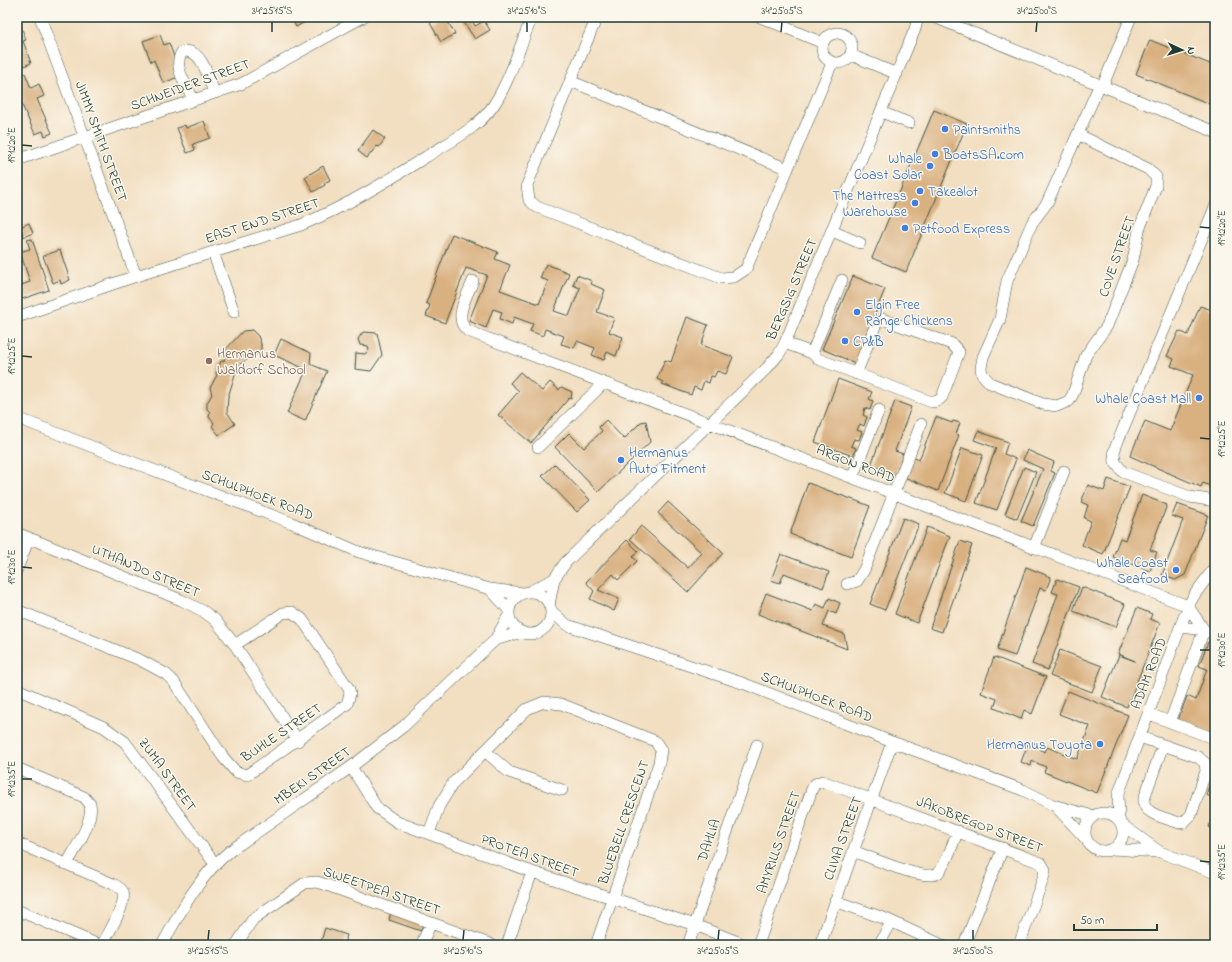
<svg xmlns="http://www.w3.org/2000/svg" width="1232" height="962" viewBox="0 0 1232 962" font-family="'Indie Flower',sans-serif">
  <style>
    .building { fill: #d9b080 }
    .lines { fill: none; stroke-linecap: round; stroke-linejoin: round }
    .minor-casing { stroke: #3f5549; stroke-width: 12 }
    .minor { stroke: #fff; stroke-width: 11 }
    .ticks { fill: none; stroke: #1f3d34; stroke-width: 1.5 }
    .shop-dot { fill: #3f7fe0; stroke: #fbf7ec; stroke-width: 1.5 }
    .education-dot { fill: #8d6e63; stroke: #fbf7ec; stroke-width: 1.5 }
    .labels { text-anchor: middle; stroke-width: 3; stroke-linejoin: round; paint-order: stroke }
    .street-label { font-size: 14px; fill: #1f3d34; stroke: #fbf7ec }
    .shop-label { font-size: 14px; fill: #366cbe; stroke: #fbf7ec; text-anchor: start }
    .education-label { font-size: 14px; fill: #785e54; stroke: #fbf7ec; text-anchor: start }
    .neatline { fill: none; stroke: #1f3d34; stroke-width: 1.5 }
    .ticks-label { font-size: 10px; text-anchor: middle; fill: #1f3d34 }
  </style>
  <rect width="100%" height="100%" fill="#fbf7ec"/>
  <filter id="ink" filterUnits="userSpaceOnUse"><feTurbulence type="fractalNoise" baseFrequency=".025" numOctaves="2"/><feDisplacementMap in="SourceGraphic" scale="8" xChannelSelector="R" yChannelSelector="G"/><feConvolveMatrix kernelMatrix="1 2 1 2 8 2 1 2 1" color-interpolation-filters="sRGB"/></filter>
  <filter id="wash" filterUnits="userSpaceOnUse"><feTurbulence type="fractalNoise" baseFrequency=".012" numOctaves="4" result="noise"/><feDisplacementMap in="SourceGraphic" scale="16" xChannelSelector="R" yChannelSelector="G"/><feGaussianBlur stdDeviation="0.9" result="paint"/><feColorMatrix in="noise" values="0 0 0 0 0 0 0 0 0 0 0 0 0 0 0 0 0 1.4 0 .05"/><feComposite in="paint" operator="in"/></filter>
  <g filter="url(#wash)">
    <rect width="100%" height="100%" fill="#f2dec0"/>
    <g id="blocks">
      <path class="building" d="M133,17H147L135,22Z
        M291,17H302L305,22L296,27Z
        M440,17H445L455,34L441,42L430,23Z
        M470,17L475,26L484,21L490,30L475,39L463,21Z
        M22,29L26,40L23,41L31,63L17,69V31Z
        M160,35L164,45L169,43L181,76L163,83L154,60L151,62L143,41Z
        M1150,40L1215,66V106L1136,74Z
        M25,73L31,88L39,84L44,96L37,99L52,133L45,136L43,131L35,134L17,94V76Z
        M934,110L967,124L906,272L872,258Z
        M204,121L210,138L193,144L195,150L187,153L177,128L185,125L186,128Z
        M373,130L385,139L379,147L377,146L367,158L358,151Z
        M323,166L330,180L324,183L325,185L313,192L305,177Z
        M17,187L22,201L17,203Z
        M17,220L20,227L29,223L33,233L23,237L22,231L17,233Z
        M452,234L498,252L495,259L510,265L500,290L539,304L548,281L540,278L546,264L569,273L554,311L569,316L580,288L573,285L577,275L592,281L591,284L605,290L597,312L614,318L609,332L623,337L616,356L607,352L604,360L592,355L595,348L577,341L574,348L561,344L564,336L545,329L543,336L530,331L533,324L514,317L512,324L500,319L502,312L493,309L486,328L469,321L487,275L466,268L445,323L426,316L430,305L426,303Z
        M32,239L49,290L22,299L18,286L30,282L20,252L30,249L27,240Z
        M60,250L70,280L61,284L60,280L53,283L43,256Z
        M853,276L885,289L855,363L822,349Z
        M1215,304V488L1203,483L1201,487L1130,456L1145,421L1170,431L1193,375L1171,366L1174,359L1167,356L1179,331L1188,335L1200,306L1212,310Z
        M687,317L708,325L701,345L733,357L726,374L717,371L714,377L711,376L709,383L704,381L701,390L694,387L691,395L662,384L663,382L657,379L665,360L671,362Z
        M252,330L258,336L261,344V351L238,365L228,397L227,412L235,424L219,435L212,426L214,423L209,417L210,412L207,409V403L212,394L210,388L217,375L216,373L221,361H224L226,349L243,331Z
        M363,332L377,333L382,355L371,371L355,369L356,353L365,354L369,350L368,346L360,345L358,339Z
        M281,339L311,353L310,364L327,371L305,421L287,413L304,375L303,368L274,355Z
        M520,372L542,391L550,382L559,390L561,387L572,392L571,399L569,398L531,443L498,415L519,391L510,383Z
        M838,379L872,392L869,399L873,401L870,410L865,408L863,415L867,417L864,426L860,424L857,430L862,432L859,440L854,439L851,446L856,448L853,456L815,442Z
        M895,401L911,407L895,451L903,454L896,475L871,465Z
        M936,417L952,423L953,421L960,423L956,434L959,435L938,491L904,477L912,457L919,460Z
        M606,420L624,439L641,422L646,421L650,442L598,492L555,447L569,433L584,448L602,431L599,427Z
        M978,431L1008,442L1004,454L1016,459L997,510L976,503L996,448L974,440Z
        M962,448L983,455L966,501L945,493Z
        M1027,450L1054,462L1051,471L1055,473L1033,526L1021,521L1043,469L1023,460Z
        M555,464L590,500L577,512L542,476Z
        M1024,467L1036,472L1017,519L1005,514Z
        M1108,479L1130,487L1103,554L1082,545L1091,521L1084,518L1088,505L1081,502L1088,485L1104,491Z
        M808,483L870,506L851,557L790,534Z
        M1142,495L1167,505L1150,550L1157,552L1150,571L1113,557L1120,538L1125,540Z
        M668,502L723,553L688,592L630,539L641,526L688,568L702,553L658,513Z
        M1177,504L1208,515L1185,575L1175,580L1162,575L1183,520L1172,516Z
        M903,518L919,524L885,610L870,604Z
        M927,527L950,536L917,623L895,614Z
        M627,540L638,551L633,557L637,561L618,580L613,574L598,590L619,599L614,611L590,599L594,591L586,582Z
        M960,541L972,545L942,632L930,628Z
        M781,554L829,572L823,588L784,573L780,583L771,580Z
        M1026,567L1051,577L1046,590L1040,588L1015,656L997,650Z
        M1057,579L1079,587L1048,670L1032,664L1058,594L1052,592Z
        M1082,587L1125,604L1116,627L1073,611Z
        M766,593L813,611L816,604L825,608L829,598L840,603L836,614L829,611L823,626L844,634L847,649L758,614Z
        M1137,608L1152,614L1150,619L1160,623L1127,707L1102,697L1119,655L1135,661L1118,654Z
        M1208,642L1215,644V735L1178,721L1187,696L1196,700L1207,669L1199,666Z
        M1060,650L1102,666L1092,692L1050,676Z
        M994,657L1046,677L1032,714L1024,710L1021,719L994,708L997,699L981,693Z
        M1068,691L1128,715L1097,793L1044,772L1046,767L1032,761L1031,766L1021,762L1029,741L1041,746L1040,750L1045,752L1047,747L1077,759L1090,726L1059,714Z
        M1215,771V798L1206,795Z
        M1215,810V829L1209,827Z
        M391,912L423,923L421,931L389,920Z
        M325,928L347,935L344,945H320Z"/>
    </g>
  </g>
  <g filter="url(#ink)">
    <use href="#blocks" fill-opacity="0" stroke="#3f5549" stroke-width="1"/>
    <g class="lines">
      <defs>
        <path id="minor" d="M40,17L136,276
          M597,17L527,185L529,200L537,207L721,278L734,277L746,269L832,63
          M760,17L823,43
          M934,17L1215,132
          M822 48a15 15 0 1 1 30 0a15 15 0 1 1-30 0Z
          M851,55L897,74
          M570,81L788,169
          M1103,85L1131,17
          M194,100C187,87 172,66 182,52C202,46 209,80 214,93
          M881,112L909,123
          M1079,135L1148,169L1156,177V186L1139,230L1133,260L1127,275L1107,326L1086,355L1073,394L1069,401L1057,406L1043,404L990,383L982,374L981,368L983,357L1000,319L1007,281L1032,223L1047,203L1052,192L1100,84
          M17,160L241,84L363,17
          M1215,207L1116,446L1114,452L1115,462L1123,472L1190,497L1215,501
          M832,231L860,243
          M213,252L234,312
          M473,281C467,296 452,319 468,331L1188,606L1204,630
          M17,317L136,276L301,225C347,206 387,181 429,155C451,141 478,128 493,106C509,83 521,43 532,17
          M785,343L812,353L818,359L929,401C934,403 939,401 942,397L959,352L952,344L882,319L876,324L856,374
          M812,353L842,280
          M17,418L292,523L359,552L490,589L523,593
          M538,447L604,383
          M852,478L879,410
          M17,533L181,600L203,611L215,620L235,645L298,741
          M1034,548L1064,471
          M17,569L29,538
          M847,584L857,581L864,570L921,424
          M490,589L509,610
          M529,592L554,579L566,562L767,368L779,354L785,343L915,29L918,17
          M509 613a21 21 0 1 1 42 0a21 21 0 1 1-42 0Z
          M549,605L554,579
          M17,610L140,660L166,674L174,682L223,757L236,772L247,775L347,704L350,694L349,689L302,619L292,612L283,613L235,645
          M551,611L567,625L745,684L892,742L1023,790L1053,805L1093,816
          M1182,627L1204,630L1215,634
          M495,640L522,632
          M17,689L104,727L125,742L215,864
          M1149,714L1215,739
          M1170,722L1204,630
          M1140,737L1198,757L1205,763L1206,771L1191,815L1184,822L1179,823C1167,818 1142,815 1144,799L1163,745
          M486,752L509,772L562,790
          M351,767L377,808L397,822L532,872L695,925L746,945
          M17,768L84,797L90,804C94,821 75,849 67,864
          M1057,808L1086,839
          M1085 832a19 19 0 1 1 38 0a19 19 0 1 1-38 0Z
          M1119,820L1118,795L1188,606L1195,594L1215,567
          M1121,824L1160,852L1215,873
          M429,833L439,806L453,783L527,709L544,702L561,704L655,741L661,750L659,763L596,945
          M17,843L113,884C117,886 121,888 123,892C127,903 108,934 102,945
          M1113,849L1156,852
          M853,851C867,856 927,883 938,873C948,862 952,844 958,831
          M835,901L886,919L942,945
          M17,910L99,945
          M162,945C181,910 199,876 230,851L351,767L404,726L495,640L509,615
          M236,945L253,919L305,883L317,882L324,884L492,945
          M421,945L431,923
          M507,945L532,872
          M688,945L757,745
          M758,945L812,789L815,784L822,781L1041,863L1045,870L1043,879L1019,945
          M820,945L892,742
          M879,945L891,922
          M964,945L1003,848"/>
      </defs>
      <use href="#minor" class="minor-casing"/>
      <use href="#minor" class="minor"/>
    </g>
  </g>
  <path class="ticks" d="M272,32V22M527,32V22M781,32L782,22M1036,32L1037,22M22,145L32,146M1200,227L1210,228M22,356L32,357M1200,438L1210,439M22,567L32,568M1200,650H1210M22,779H32M1200,861L1210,862M208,940L209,930M463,940L464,930M718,940L719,930M973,940V930"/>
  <g class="shop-dot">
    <circle cx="945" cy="129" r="4"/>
    <circle cx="935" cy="154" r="4"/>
    <circle cx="930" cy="166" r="4"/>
    <circle cx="920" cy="191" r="4"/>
    <circle cx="915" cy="203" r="4"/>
    <circle cx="905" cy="228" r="4"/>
    <circle cx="857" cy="312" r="4"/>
    <circle cx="845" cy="341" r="4"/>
    <circle cx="1199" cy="398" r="4"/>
    <circle cx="621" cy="460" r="4"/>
    <circle cx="1176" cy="570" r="4"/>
    <circle cx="1100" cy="744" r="4"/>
  </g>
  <circle class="education-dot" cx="209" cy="361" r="4"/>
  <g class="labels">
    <g class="street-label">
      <text transform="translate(190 84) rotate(-20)" y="5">SCHNEIDER STREET</text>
      <text transform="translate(102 141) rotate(70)" y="5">JIMMY SMITH STREET</text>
      <text transform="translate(262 220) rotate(-18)" y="5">EAST END STREET</text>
      <text transform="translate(1116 256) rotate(-71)" y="5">COVE STREET</text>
      <text transform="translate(791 289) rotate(-67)" y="5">BERGSIG STREET</text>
      <text transform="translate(856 463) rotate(21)" y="5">ARGON ROAD</text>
      <text transform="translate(258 494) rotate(21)" y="5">SCHULPHOEK ROAD</text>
      <text transform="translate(146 570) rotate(23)" y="5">UTHANDO STREET</text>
      <text transform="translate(1148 673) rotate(-69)" y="5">ADAM ROAD</text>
      <text transform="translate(817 696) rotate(21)" y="5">SCHULPHOEK ROAD</text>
      <text transform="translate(281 732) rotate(-34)" y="5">BUHLE STREET</text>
      <text transform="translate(168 774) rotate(54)" y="5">ZUMA STREET</text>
      <text transform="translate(312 775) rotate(-35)" y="5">MBEKI STREET</text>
      <text transform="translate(623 822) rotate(-71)" y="5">BLUEBELL CRESCENT</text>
      <text transform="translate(980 824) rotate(21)" y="5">JAKOBREGOP STREET</text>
      <text transform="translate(842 838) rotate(-70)" y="5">CLIVIA STREET</text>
      <text transform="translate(708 840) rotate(-71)" y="5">DAHLIA</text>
      <text transform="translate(778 842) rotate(-71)" y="5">AMYRILLS STREET</text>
      <text transform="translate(530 855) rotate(20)" y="5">PROTEA STREET</text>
      <text transform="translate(382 890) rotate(19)" y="5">SWEETPEA STREET</text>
    </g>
    <g class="shop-label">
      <text x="953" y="134">Paintsmiths</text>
      <text x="943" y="159">BoatsSA.com</text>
      <text x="922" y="163" text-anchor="end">Whale<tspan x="922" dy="16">Coast Solar</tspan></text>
      <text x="928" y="196">Takealot</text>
      <text x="907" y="200" text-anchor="end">The Mattress<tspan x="907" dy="16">Warehouse</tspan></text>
      <text x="913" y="233">Petfood Express</text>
      <text x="865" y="309">Elgin Free<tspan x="865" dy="16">Range Chickens</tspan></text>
      <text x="853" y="346">CP&amp;B</text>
      <text x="1191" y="403" text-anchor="end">Whale Coast Mall</text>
      <text x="629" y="457">Hermanus<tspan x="629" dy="16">Auto Fitment</tspan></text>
      <text x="1168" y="567" text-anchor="end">Whale Coast<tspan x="1168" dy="16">Seafood</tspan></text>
      <text x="1092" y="749" text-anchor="end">Hermanus Toyota</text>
    </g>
    <g class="education-label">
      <text x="217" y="358">Hermanus<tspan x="217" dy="16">Waldorf School</tspan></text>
    </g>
  </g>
  <rect width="1232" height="962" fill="none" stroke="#fbf7ec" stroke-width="44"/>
  <g transform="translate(1182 50) rotate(94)" stroke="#fbf7ec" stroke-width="3" paint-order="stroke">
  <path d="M0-3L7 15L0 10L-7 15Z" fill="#1f3d34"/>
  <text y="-6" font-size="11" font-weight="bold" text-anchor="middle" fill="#1f3d34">N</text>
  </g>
  <path d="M1074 924v6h83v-6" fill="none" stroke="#1f3d34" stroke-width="2"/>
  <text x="1080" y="924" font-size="12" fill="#1f3d34" stroke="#fbf7ec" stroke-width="3" paint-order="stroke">50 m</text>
  <rect x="22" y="22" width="1188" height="918" class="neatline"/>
  <g class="ticks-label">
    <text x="272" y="14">34°25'15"S</text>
    <text x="527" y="14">34°25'10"S</text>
    <text x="782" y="14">34°25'05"S</text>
    <text x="1037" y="14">34°25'00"S</text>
    <text transform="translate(11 145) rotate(-90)" y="4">19°12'20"E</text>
    <text transform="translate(1221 228) rotate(-90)" y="4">19°12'20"E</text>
    <text transform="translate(11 356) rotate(-90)" y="4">19°12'25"E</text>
    <text transform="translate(1221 439) rotate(-90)" y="4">19°12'25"E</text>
    <text transform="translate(11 567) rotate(-90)" y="4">19°12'30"E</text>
    <text transform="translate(1221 650) rotate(-90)" y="4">19°12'30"E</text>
    <text transform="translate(11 779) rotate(-90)" y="4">19°12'35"E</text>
    <text transform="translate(1221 862) rotate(-90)" y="4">19°12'35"E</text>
    <text x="208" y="954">34°25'15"S</text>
    <text x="463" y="954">34°25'10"S</text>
    <text x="718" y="954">34°25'05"S</text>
    <text x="973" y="954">34°25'00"S</text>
  </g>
</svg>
